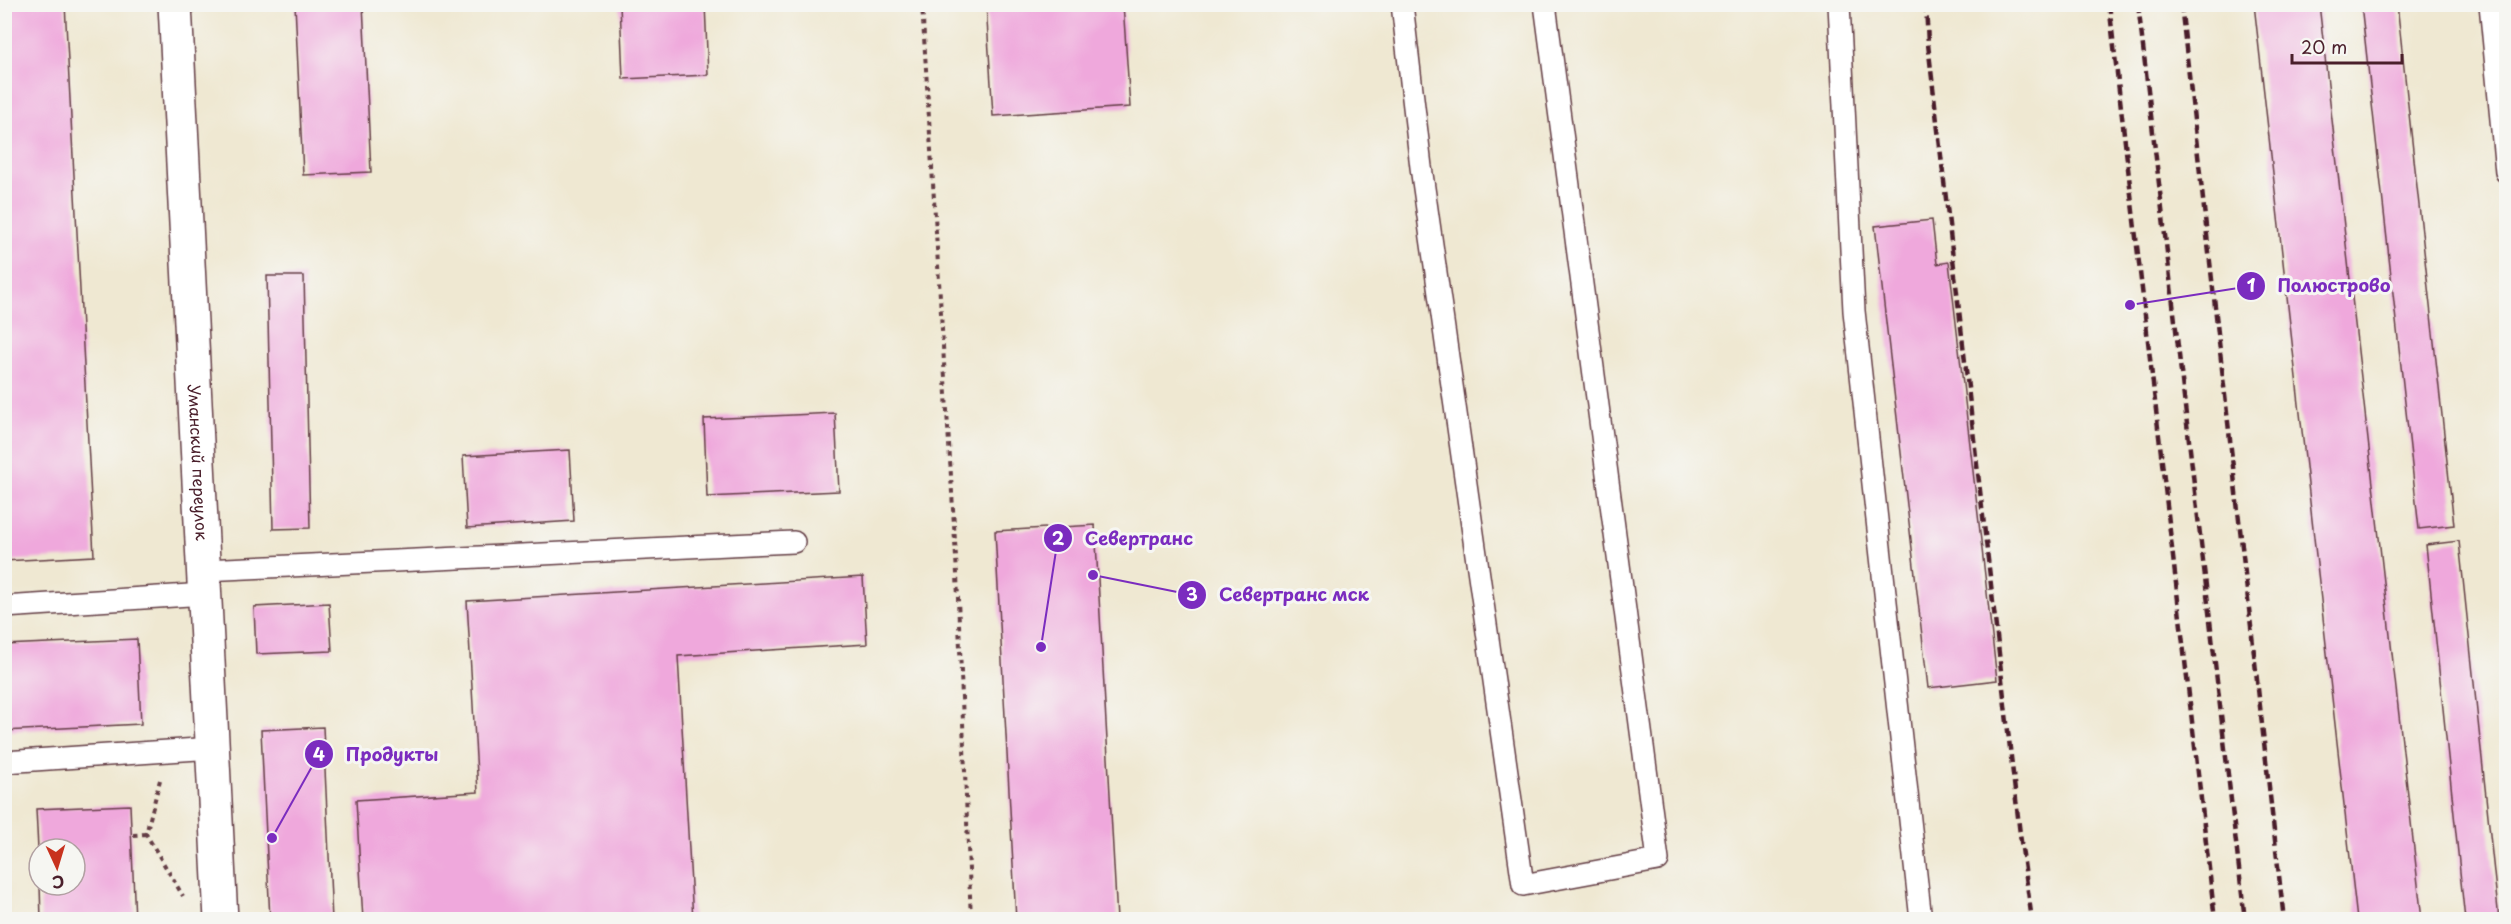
<svg xmlns="http://www.w3.org/2000/svg" width="2511" height="924" viewBox="0 0 2511 924" font-family="'Playpen Sans',sans-serif">
  <style>
    .building { fill: #efa8dc }
    .lines { fill: none; stroke-linecap: round; stroke-linejoin: round }
    .service-casing { stroke: #633d44; stroke-width: 24 }
    .tertiary-casing { stroke: #633d44; stroke-width: 36 }
    .path { stroke: #633d44; stroke-width: 4; stroke-dasharray: 4.5 4.5; stroke-linecap: butt }
    .service { stroke: #fff; stroke-width: 21 }
    .tertiary { stroke: #fff; stroke-width: 33 }
    .rail { stroke: #4a1f2b; stroke-width: 4.5; stroke-dasharray: 9 4.5; stroke-linecap: butt }
    .labels { text-anchor: middle; stroke-width: 6; stroke-linejoin: round; paint-order: stroke }
    .street-label { font-size: 16px; fill: #4a1f2b; stroke: #f6f6f2 }
    .leader { fill: none; stroke: #7b2cbf; stroke-width: 2 }
    .callout-dot { fill: #7b2cbf; stroke: #f6f6f2; stroke-width: 2 }
    .mark-label { font-size: 18px; text-anchor: middle; font-weight: bold; fill: #fff }
    .callout-label { font-size: 18px; text-anchor: middle; font-weight: bold; fill: #7b2cbf; stroke: #f6f6f2; stroke-width: 6; stroke-linejoin: round; paint-order: stroke }
  </style>
  <rect width="100%" height="100%" fill="#f6f6f2"/>
  <filter id="ink" filterUnits="userSpaceOnUse"><feTurbulence type="fractalNoise" baseFrequency=".0167" numOctaves="2"/><feDisplacementMap in="SourceGraphic" scale="12" xChannelSelector="R" yChannelSelector="G"/><feConvolveMatrix kernelMatrix="1 2 1 2 8 2 1 2 1" color-interpolation-filters="sRGB"/></filter>
  <filter id="wash" filterUnits="userSpaceOnUse"><feTurbulence type="fractalNoise" baseFrequency=".008" numOctaves="4" result="noise"/><feDisplacementMap in="SourceGraphic" scale="24" xChannelSelector="R" yChannelSelector="G"/><feGaussianBlur stdDeviation="1.35" result="paint"/><feColorMatrix in="noise" values="0 0 0 0 0 0 0 0 0 0 0 0 0 0 0 0 0 1.4 0 .05"/><feComposite in="paint" operator="in"/></filter>
  <g filter="url(#wash)">
    <rect width="100%" height="100%" fill="#efe8d2"/>
    <g id="blocks">
      <path class="building" d="M4,4H65L94,556L4,561Z
        M295,4H363L371,172L303,175Z
        M620,4H705L708,75L623,79Z
        M986,4H1123L1130,107L993,116Z
        M2254,4H2319L2422,920H2357Z
        M2361,4H2397L2454,525L2419,529Z
        M1932,220L1937,264L1949,262L1997,680L1928,688L1875,226Z
        M267,276H304L310,528L273,529Z
        M835,413L839,491L707,497L704,419Z
        M570,450L574,521L467,528L463,456Z
        M1095,525L1117,920H1016L995,531Z
        M2459,541L2499,920H2465L2426,545Z
        M863,577L867,644L678,656L693,920H363L356,800L478,792L467,601Z
        M329,603L332,651L256,654L254,607Z
        M137,639L141,724L4,731V645Z
        M323,727L332,920H270L261,730Z
        M130,805L135,920H41L40,885H75V849H38L36,809Z"/>
    </g>
  </g>
  <g filter="url(#ink)">
    <use href="#blocks" fill-opacity="0" stroke="#633d44" stroke-width="1.5"/>
    <g class="lines">
      <defs>
        <path id="service" d="M1402,4L1421,167L1523,885L1658,860L1545,4
          M1839,4L1854,311L1921,920
          M2490,4L2506,172
          M204,570L794,542
          M4,607L205,594
          M4,762L213,748"/>
        <g id="tertiary">
          <path id="s1" d="M175,4L221,920"/>
        </g>
      </defs>
      <use href="#service" class="service-casing"/>
      <use href="#tertiary" class="tertiary-casing"/>
      <path class="path" d="M922,4L957,574L971,920
        M160,780L146,834L183,896
        M133,835L146,834"/>
      <use href="#service" class="service"/>
      <use href="#tertiary" class="tertiary"/>
      <path class="rail" d="M1926,4L1928,44L2020,834L2032,920
        M2109,4L2215,920
        M2138,4L2245,920
        M2181,4L2284,920"/>
    </g>
  </g>
  <g class="labels">
    <g class="street-label">
      <text dy="6" stroke="none"><textPath href="#s1" startOffset="459">Уманский переулок</textPath></text>
    </g>
  </g>
  <path class="leader" d="M2130 305L2251 286M1041 647L1058 538M1093 575L1192 595M272 838L319 754"/>
  <g class="callout-dot">
    <circle cx="2130" cy="305" r="6"/>
    <circle cx="1041" cy="647" r="6"/>
    <circle cx="1093" cy="575" r="6"/>
    <circle cx="272" cy="838" r="6"/>
    <circle cx="2251" cy="286" r="15"/>
    <circle cx="1058" cy="538" r="15"/>
    <circle cx="1192" cy="595" r="15"/>
    <circle cx="319" cy="754" r="15"/>
  </g>
  <g class="mark-label">
    <text x="2251" y="292">1</text>
    <text x="1058" y="545">2</text>
    <text x="1192" y="601">3</text>
    <text x="319" y="761">4</text>
  </g>
  <g class="callout-label">
    <text x="2334" y="292">Полюстрово</text>
    <text x="1139" y="545">Севертранс</text>
    <text x="1294" y="601">Севертранс мск</text>
    <text x="392" y="761">Продукты</text>
  </g>
  <rect width="2511" height="924" fill="none" stroke="#f6f6f2" stroke-width="24"/>
  <g transform="translate(57 867) rotate(176)"><circle r="28" fill="#f6f6f2" stroke="#b1a0a2" stroke-width="1.5"/>
  <path d="M0-4.5L10 22L0 15L-10 22Z" fill="#c8321e"/>
  <text y="-9" font-size="16" font-weight="bold" text-anchor="middle" fill="#4a1f2b">С</text>
  </g>
  <path d="M2292 54v9h110v-9" fill="none" stroke="#4a1f2b" stroke-width="3"/>
  <text x="2301" y="54" font-size="18" fill="#4a1f2b" stroke="#f6f6f2" stroke-width="4.5" paint-order="stroke">20 m</text>
</svg>
